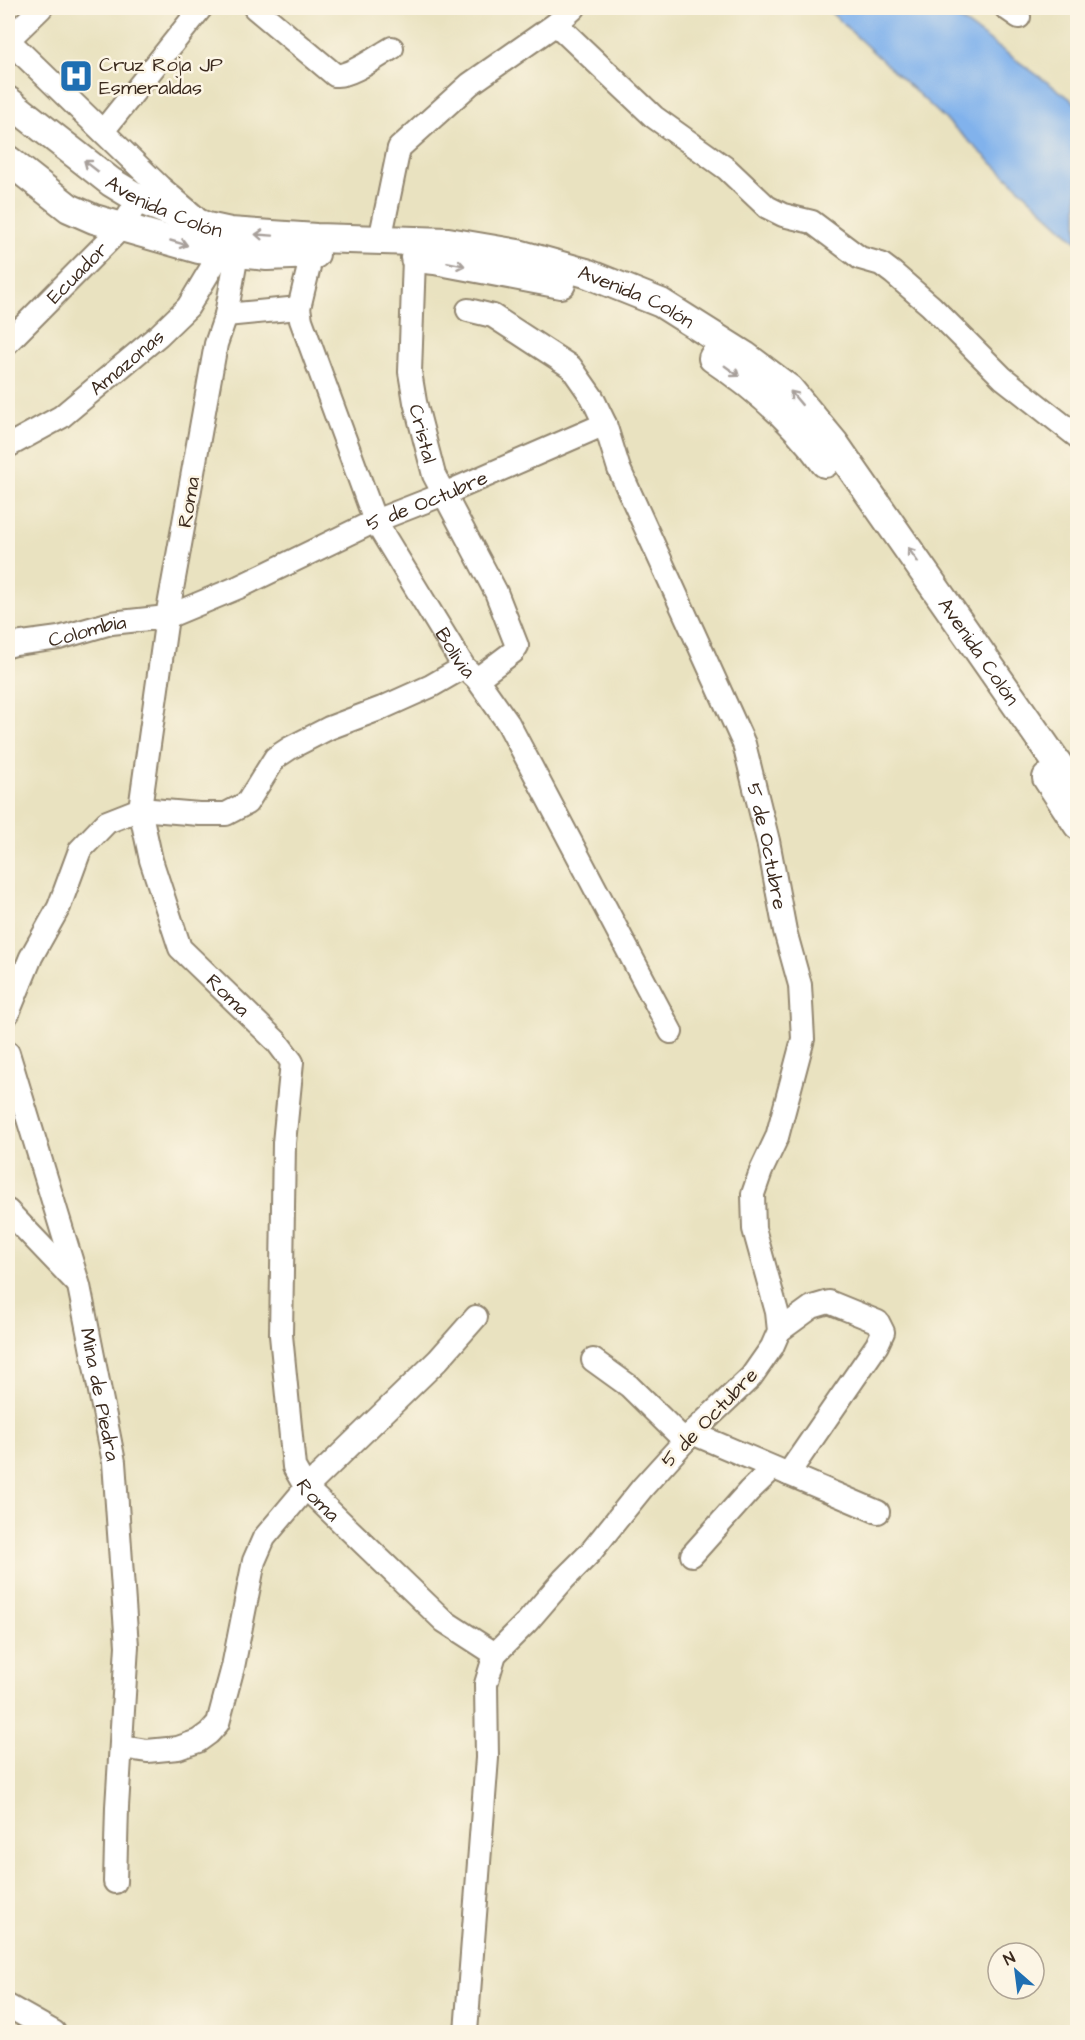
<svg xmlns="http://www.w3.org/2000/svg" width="1085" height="2040" viewBox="0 0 1085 2040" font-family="'Architects Daughter',sans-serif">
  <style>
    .water { fill: #81b2ec; stroke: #5e6e85; stroke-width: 1.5 }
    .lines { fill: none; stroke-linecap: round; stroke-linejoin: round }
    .minor-casing { stroke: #92866f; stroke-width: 26 }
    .major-casing { stroke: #92866f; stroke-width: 32 }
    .minor { stroke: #fff; stroke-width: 22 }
    .major { stroke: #fff; stroke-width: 28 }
    .oneway { stroke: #a79f9a }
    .labels { text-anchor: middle; stroke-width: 5; stroke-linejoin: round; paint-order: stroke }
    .poi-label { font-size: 20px; fill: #3b2a1e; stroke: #fcf5e5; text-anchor: start }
    .street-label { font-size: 20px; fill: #3b2a1e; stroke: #fcf5e5 }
  </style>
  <rect width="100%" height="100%" fill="#fcf5e5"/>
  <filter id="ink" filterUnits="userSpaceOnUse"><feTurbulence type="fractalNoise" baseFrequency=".0167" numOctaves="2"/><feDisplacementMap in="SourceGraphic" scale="12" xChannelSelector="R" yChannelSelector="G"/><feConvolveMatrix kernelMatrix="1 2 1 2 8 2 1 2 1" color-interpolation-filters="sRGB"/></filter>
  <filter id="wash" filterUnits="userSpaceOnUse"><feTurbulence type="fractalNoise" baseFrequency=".008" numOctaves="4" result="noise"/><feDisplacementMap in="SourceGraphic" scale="24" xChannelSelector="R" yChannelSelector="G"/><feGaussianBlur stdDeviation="1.35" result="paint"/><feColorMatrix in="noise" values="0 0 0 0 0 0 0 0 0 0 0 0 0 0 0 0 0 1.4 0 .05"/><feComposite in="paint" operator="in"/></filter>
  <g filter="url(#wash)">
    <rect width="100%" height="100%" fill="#e9e2c0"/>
    <path class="water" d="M826,8H944L1072,100L1078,106L1077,242Z"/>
  </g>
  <g filter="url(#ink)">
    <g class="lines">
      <defs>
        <g id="minor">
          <path d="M255,8L335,75C350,77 378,56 392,48"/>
          <path d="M1006,8L1019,17"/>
          <path d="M556,24L654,117L727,169L767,207L783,215L812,222L860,258L881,264L893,273L931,306L1003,378L1078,437"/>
          <path d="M8,40L160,187L194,216"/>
          <path d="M8,43V40L41,8"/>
          <path d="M103,131L201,8"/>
          <path d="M380,240L399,148L470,84L556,24L574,8"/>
          <path id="s1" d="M237,254L226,315L216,344L167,617L140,809L151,860L180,948L277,1042L292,1062L284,1143L281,1335L294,1467L306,1488L444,1621L495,1654"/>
          <path id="s2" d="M312,254L299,308L301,320L375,521L464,667L477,679L508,723L671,1032"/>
          <path id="s3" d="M414,258L410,372L415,402L434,475L496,592L517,646L513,652L477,679"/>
          <path d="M468,310L493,316L571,367L592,397L605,424"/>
          <path d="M226,315L299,308"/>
          <path id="s4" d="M8,342L122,227L139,199"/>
          <path id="s5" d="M8,446L61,417L159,335L188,307L221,252"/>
          <path id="s6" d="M8,646L15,644L59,638L111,623L167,617L239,587L375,521L444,494L605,424L619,469L744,744L768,841L785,931L800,985L803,1039L777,1137L761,1171L753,1194L754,1229L777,1312L779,1331L772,1347L751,1377L692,1433L643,1487L590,1553L564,1579L527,1622L495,1654L486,1684L487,1758L466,2032"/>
          <path d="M8,1013L31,957L59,907L80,850L107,822L140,809L199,814H226L247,803L275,758L290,748L329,728L382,708L431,686L464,667"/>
          <path id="s7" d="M8,1053L79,1286L114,1462L127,1646L117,1807L115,1882"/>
          <path d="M8,1211L76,1282"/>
          <path d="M779,1331L812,1307L829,1302L878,1322L883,1332L877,1345L788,1474"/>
          <path d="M593,1360L629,1386L685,1441"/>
          <path d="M692,1433L878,1512"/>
          <path d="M692,1555L749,1491L773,1468"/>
          <path d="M122,1747L147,1751L178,1748L198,1741L209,1733L218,1723L233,1667L254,1561L264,1538L306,1488L438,1360L476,1317"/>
          <path d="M8,2006L54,2032"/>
        </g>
        <g id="major">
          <path id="s8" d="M8,101L111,182L139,199L207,227L230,232L316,238L448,242L518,254L586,273L661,303L745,356L789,389L834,443L1078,793"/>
          <path d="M8,160L69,208L94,219L199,249L267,256L315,254"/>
          <path d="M415,258L435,260L561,284"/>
          <path d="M713,358C755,386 796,422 825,463"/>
          <path d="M1047,778L1078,825"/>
        </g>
      </defs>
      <use href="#minor" class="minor-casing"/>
      <use href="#major" class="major-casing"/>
      <use href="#minor" class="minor"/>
      <use href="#major" class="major"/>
    </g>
    <defs><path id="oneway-shaft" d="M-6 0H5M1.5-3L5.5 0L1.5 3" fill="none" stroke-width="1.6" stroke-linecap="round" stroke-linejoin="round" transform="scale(1.5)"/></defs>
    <g class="oneway">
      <use href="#oneway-shaft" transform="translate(91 166) rotate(-142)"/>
      <use href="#oneway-shaft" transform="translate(264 235) rotate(-176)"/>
      <use href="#oneway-shaft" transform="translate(179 243) rotate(16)"/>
      <use href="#oneway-shaft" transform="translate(456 264) rotate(11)"/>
      <use href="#oneway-shaft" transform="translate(732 371) rotate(36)"/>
      <use href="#oneway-shaft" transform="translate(796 398) rotate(-130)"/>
      <use href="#oneway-shaft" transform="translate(913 555) rotate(-125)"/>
    </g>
  </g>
  <defs>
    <symbol id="hospital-square" viewBox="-11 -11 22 22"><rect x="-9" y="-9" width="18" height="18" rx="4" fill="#1f6fb2" stroke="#fcf5e5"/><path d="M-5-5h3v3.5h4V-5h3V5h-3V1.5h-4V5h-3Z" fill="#fff"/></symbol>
  </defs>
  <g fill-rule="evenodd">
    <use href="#hospital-square" x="57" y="57" width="38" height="38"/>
  </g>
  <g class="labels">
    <g class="poi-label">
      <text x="99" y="71">Cruz Roja JP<tspan x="99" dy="23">Esmeraldas</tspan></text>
    </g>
    <g class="street-label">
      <text dy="7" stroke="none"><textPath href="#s8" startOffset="190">Avenida Colón</textPath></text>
      <text dy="7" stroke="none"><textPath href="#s4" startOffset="98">Ecuador</textPath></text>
      <text dy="7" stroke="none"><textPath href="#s8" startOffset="676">Avenida Colón</textPath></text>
      <text dy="7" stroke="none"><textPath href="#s5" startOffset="146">Amazonas</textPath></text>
      <text dy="7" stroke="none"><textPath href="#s3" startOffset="177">Cristal</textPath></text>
      <text dy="7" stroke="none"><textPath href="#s6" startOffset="447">5 de Octubre</textPath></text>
      <text transform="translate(188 502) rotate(-80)" y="7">Roma</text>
      <text dy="7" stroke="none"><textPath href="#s6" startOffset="81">Colombia</textPath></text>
      <text dy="7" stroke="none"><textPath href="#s8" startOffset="1180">Avenida Colón</textPath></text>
      <text dy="7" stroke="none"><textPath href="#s2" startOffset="436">Bolivia</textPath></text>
      <text dy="7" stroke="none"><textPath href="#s6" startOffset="1095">5 de Octubre</textPath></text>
      <text dy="7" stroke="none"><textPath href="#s1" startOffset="776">Roma</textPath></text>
      <text dy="7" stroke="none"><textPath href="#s7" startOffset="354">Mina de Piedra</textPath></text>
      <text transform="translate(709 1417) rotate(-46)" y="7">5 de Octubre</text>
      <text dy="7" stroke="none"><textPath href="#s1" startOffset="1316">Roma</textPath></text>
    </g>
  </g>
  <rect width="1085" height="2040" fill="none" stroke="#fcf5e5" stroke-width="30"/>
  <g transform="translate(1016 1971) rotate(332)"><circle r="28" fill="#fcf5e5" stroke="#afa495" stroke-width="1.5"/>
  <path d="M0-4.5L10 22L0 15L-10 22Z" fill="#1f6fb2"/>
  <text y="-9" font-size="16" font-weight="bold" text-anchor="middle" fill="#3b2a1e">N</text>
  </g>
</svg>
